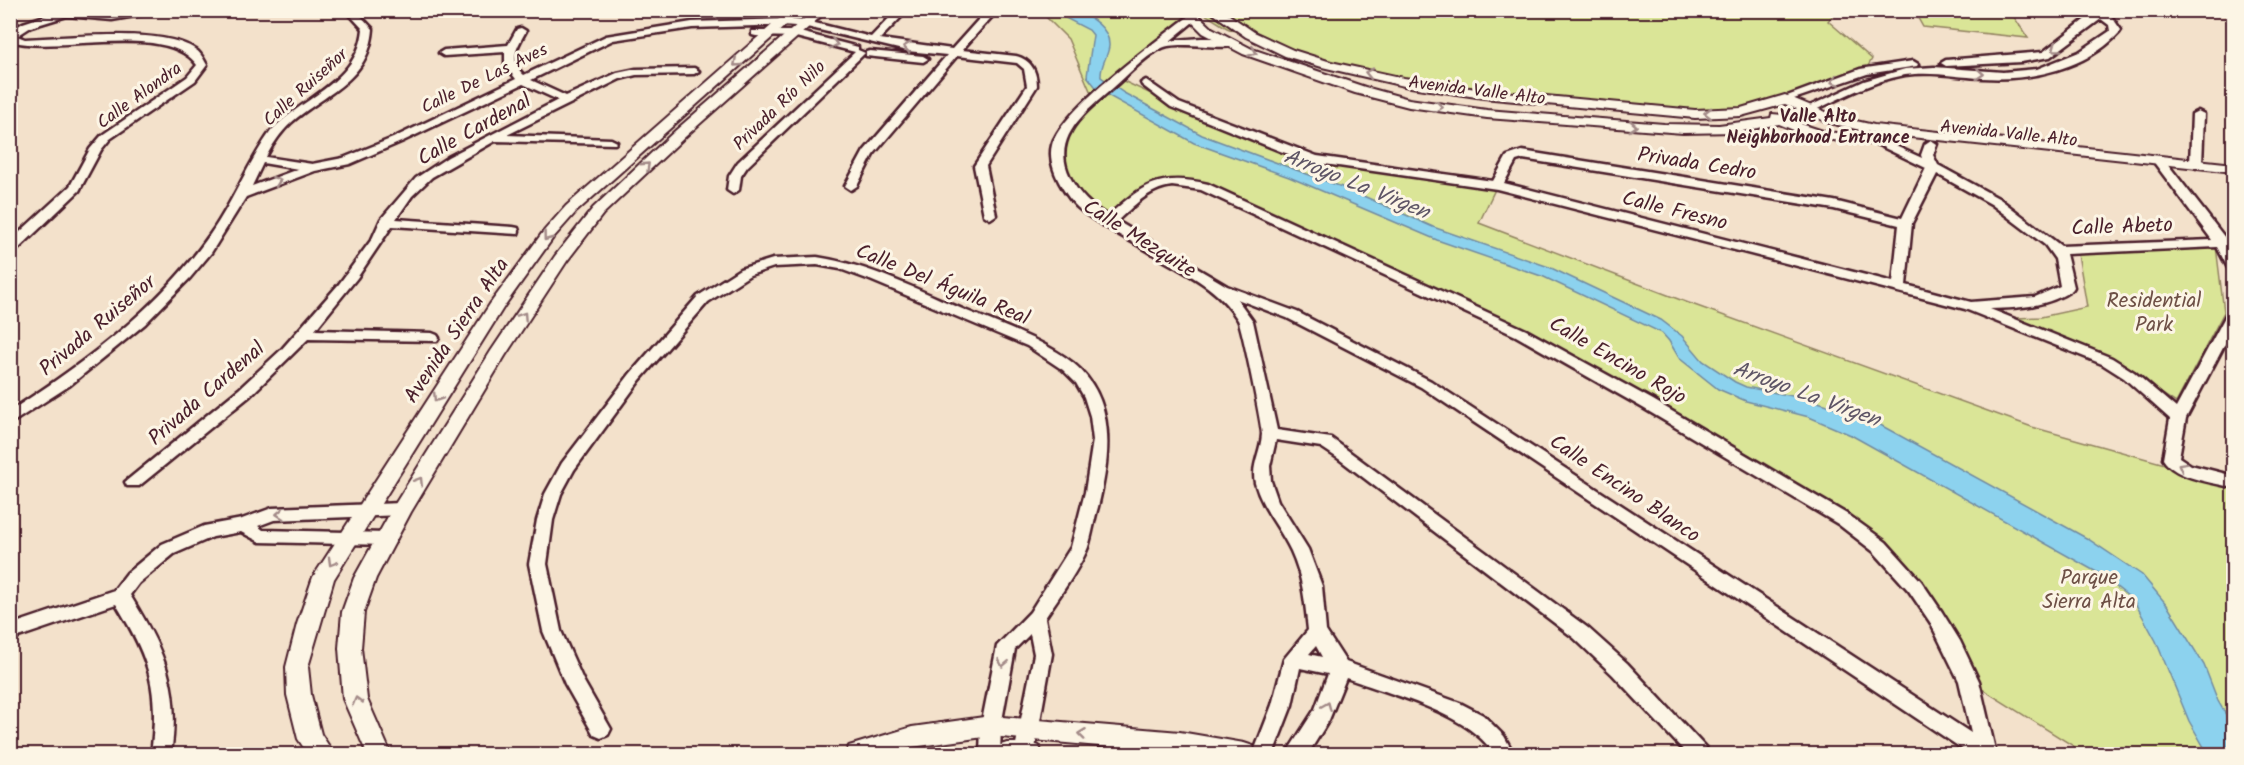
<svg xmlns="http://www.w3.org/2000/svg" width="2244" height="765" viewBox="0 0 2244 765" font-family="Kalam,sans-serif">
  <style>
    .green { fill: #dae597; stroke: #928261; stroke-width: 1.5 }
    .water { fill: #8cd2ee; stroke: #728aa0; stroke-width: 1.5 }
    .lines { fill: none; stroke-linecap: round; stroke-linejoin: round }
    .minor-casing { stroke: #4a1f2b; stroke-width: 5 }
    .tertiary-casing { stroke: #4a1f2b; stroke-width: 4 }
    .minor { fill: #fcf5e5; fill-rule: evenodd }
    .tertiary { fill: #fcf5e5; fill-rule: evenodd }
    .oneway { stroke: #a38a88 }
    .labels { text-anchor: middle; stroke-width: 6; stroke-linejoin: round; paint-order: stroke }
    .far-street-label { font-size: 18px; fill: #4a1f2b; stroke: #fcf5e5 }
    .far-neighbourhood-label { font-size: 18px; font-weight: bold; fill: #4a1f2b; stroke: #fcf5e5 }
    .street-label { font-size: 21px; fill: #4a1f2b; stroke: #fcf5e5 }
    .park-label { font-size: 21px; fill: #6e5046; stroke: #fcf5e5 }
    .water-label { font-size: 22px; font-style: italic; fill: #5e5566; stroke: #fcf5e5 }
  </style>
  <rect width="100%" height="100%" fill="#f3e1cb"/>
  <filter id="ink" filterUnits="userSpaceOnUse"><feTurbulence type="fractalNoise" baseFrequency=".0167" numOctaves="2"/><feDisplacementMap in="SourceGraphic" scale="12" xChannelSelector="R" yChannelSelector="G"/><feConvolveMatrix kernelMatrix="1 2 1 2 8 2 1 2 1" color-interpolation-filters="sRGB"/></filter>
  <g filter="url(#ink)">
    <path class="green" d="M1040,11H1198L1091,93L1068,39Z
      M1200,11H1837L1828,21L1872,59L1868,66L1857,72L1766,108L1724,114L1501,96L1395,79L1295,55L1227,28Z
      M1914,11H2010L2028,38L1923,27Z
      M1119,79L1175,105L1315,159L1497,185L1479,223L1686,302L2032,427L2233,483V754H2086L1969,681L1936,617L1880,547L1521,333L1204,187L1166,182L1147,187L1109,222L1087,209L1059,163L1062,134Z
      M2216,246L2224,312L2176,403L2104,356L2016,318L2041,317L2087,307L2078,254Z"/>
    <path class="water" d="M1052,11C1059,11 1069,9 1075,11C1090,16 1110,28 1109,46C1108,57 1100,65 1101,77L1124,93L1202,135L1350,190L1433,227L1549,267L1661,320L1682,336L1703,361L1735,382L1746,387L1808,399L1864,416L2088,539L2142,575L2167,605L2204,665L2218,701L2233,727V754H2208L2189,721L2156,641L2134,601L2100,574L1851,435L1809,417L1746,401L1718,389L1679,358L1669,341L1662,333L1544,277L1437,240L1289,177L1194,143L1098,90L1087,76L1093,35L1089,30Z"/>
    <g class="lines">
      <defs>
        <path id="minor" d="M63,10L112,14L139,10H170L112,20L67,16L31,27L17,36L25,39C66,38 163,26 196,50C201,53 204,60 207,65L195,81L110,139L101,150L79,191L15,252L10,253V241L70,186L90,149L102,135L187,77L197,65C166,21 57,55 10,41V31L23,23Z
          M340,10L356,11L373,29C369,81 325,93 291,123C280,133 273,144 266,157L312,164L343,158L393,138L516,79L505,65V52L444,56L439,53L444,50L508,45L517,29L521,28L526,31C517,47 508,60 524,75L606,36L692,22L783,19L807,21L871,37L897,10H908L880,39L952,49L987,10H998L962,50L1016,56C1031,60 1037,71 1037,86L986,166L996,215L990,219L984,215L974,166L1027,86L1024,69L1017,63L957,56L873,155L857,186L851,190L845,186L864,151L947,55L907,51L807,27L783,25L692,28L613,40L531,80L566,96L617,73L636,69L694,68L699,71L694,74L636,75L620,79L507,135L611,139L617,142L615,144L495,141L432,177L412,196L396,219L513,227L518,228L519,231L518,234L392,226L357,278L315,330L432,333L437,335L439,338L437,341L308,339L250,396L139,486H127L125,482L239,389L281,350L339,284L372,239L381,219L416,178L448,157L558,100L523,84L401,142L350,164L315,171L246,197L211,253L190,278L145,324L69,386L10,424V411C85,363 160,307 211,233C234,200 248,163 271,131C304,96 358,82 363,29L350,15ZM263,163L298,169L252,186Z
          M2097,10H2107L2121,30L2119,33C2086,69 2030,81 1983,78C1957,77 1931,71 1905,75C1872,81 1841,98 1811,112L1807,113L1801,110L1864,81L1905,69L1934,67L2003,72L2037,69L2079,52L2110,31L2109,25L2101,19L2050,57L2021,62L1946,66L1941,63L1946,60L2043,52Z
          M1189,16L1198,18L1170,41C1187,39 1222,34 1236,44C1226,52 1177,39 1160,49C1143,58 1128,75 1114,87C1086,112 1050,137 1070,177C1079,195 1091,206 1108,216C1143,184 1160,173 1208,184L1526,330L1653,400L1850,516L1886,542L1921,581L1942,612L1960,641L1979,681L1996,754H1970L1421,387L1287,318L1237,299L1253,321L1277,430L1331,438L1588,628L1627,663L1706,748L1709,754H1687L1613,675L1574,638L1339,459L1321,447L1276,440L1270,466L1271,481L1278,501L1308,549L1322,586L1326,631L1346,662L1460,703L1483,715L1504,736L1514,754H1494C1469,713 1390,694 1346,678L1329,720L1308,754H1286L1315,709L1328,674L1300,668L1292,705L1273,754H1253L1272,705L1284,659L1308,630C1305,602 1303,577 1291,551C1280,527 1262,509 1255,483C1251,465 1261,452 1262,434C1262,426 1242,326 1238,320C1219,289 1191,276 1161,259C1136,243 1107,230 1083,212C1067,200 1046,167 1052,145C1062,109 1158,40 1189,16ZM1172,186L1201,190L1516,336L1643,408L1838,524L1874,552L1909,591L1930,622L1959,681L1971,733L1431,381L1297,312L1227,286L1117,221C1134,206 1148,189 1172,186ZM1316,646L1322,657L1309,654Z
          M752,31H796L858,47V50L865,53L747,167L741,176L739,190L733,194L727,190L729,176L738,162L855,52L796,37L756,36L752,35Z
          M870,51L923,56L928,59L923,62L866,56V52Z
          M1913,61L1918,64L1917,66L1867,74L1785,102L1779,99L1860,69Z
          M1146,80L1179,103L1317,156L1493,181L1507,156L1522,151L1834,201L1902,218L1926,168L1868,140L1870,138H1878L1922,158L1921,155L1925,144L1931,140L1937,144L1933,155L1938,165L2000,199L2061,246L2212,240L2153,161L2159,157L2163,158L2229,243L2234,254V271L2229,270L2217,247L2066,254L2074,287L2072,290C2048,307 2018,308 1990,309L2112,358L2134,372L2176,408L2227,313L2234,309V327L2186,418L2179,457L2191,465L2234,476V488C2213,482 2175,479 2163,459L2170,419L2124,378L2102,364L1965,309L1497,189L1311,162L1280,151L1171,107L1142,85L1141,83ZM1523,159L1834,209L1899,225L1893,282L1504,183L1516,161ZM1937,174L1991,204L2045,245L2055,259L2060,286L2035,297L1971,302L1906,285L1912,223Z
          M2198,111L2204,114L2202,164L2196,168L2190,164L2192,114Z
          M817,257C870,265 918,290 967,311C1003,326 1042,339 1073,363C1118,400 1110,458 1098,507C1094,520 1092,535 1088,547C1080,568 1058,598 1045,618L1052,654L1034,754H1014L1034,654L1030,634L1015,649L1001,726L1000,754H980L981,726L997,646L1030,612L1071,547L1085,492L1093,440L1090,416L1084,397L1076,383L1063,370L1027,346L870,280L840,269L817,265L774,267L750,275L708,302L640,380L574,470L561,494L553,520L547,564L561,631L583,680L611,729L608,735L601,738L594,735L565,684L543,631L529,564L537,520L545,494L562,463L630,374L698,296L740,269L773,259Z
          M402,503L408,505L410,509L408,513L402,515L274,520L258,526L263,530L387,533L393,534L396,539L393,544L387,545L260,542L241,532L213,537L174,554L139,583L130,595C164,650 181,688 171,754H151C160,689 149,658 116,604L10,640V625L114,590L127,573L162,544L204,526L242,519L272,508Z"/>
        <path id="tertiary" d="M789,10H803L576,212L553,238L505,305L334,579L308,667L311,695L321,734L334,754H308L298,739L287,695L286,667L297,624L313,577L490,304L543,232L566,206Z
          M814,10H828L686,136L603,214L567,261L505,356L411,512L376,578L364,612L361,648L367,699L391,754H367L343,699L339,648L342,612L354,578L395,504L491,351L555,256L593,208L676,130Z
          M1180,10H1193L1212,28L1252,49L1365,87L1409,99L1487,110L1664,124L1719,125L1771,118L1772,114L1783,115L1797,109L1785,104L1741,116L1695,118L1483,98L1404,86L1322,67L1285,56L1246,37L1208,10H1222L1254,32L1293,50L1331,62L1404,78L1483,90L1695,110L1741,108L1785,95L1838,117L1874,125L2234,164V172L1874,133L1829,123L1809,114L1792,121L1826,132L1880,137L1887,141L1880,145L1813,138L1779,124L1737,132L1683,133L1487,118L1409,107L1355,93L1243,54L1203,33Z
          M991,716L1180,732L1244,743L1253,746L1256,754H1186L991,736L912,747L890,754H846L849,746L912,727Z
          M1007,743H1030L1039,746L1042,754H995L998,746Z"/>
      </defs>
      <use href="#minor" class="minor-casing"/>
      <use href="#tertiary" class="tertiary-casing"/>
      <use href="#minor" class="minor"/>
      <use href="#tertiary" class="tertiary"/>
    </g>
    <defs><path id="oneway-chevron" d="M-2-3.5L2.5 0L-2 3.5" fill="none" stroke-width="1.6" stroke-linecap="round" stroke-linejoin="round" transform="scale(1.5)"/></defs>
    <g class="oneway">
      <use href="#oneway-chevron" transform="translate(834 44) rotate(15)"/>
      <use href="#oneway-chevron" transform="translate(907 47) rotate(-171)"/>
      <use href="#oneway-chevron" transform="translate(2056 48) rotate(144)"/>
      <use href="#oneway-chevron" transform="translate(1253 52) rotate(22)"/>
      <use href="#oneway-chevron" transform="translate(737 63) rotate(139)"/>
      <use href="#oneway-chevron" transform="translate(1369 73) rotate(-168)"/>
      <use href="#oneway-chevron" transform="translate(1980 74) rotate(4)"/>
      <use href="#oneway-chevron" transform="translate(1835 81) rotate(160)"/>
      <use href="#oneway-chevron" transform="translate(1439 107) rotate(7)"/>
      <use href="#oneway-chevron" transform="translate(1708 113) rotate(-179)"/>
      <use href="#oneway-chevron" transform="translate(1633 126) rotate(4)"/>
      <use href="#oneway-chevron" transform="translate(646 166) rotate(-43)"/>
      <use href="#oneway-chevron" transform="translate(277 181) rotate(-20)"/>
      <use href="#oneway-chevron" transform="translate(547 237) rotate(127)"/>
      <use href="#oneway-chevron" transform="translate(523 316) rotate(-57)"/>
      <use href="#oneway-chevron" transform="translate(437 398) rotate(123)"/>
      <use href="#oneway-chevron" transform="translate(2182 466) rotate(-151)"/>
      <use href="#oneway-chevron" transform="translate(419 481) rotate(-58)"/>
      <use href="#oneway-chevron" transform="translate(280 514) rotate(176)"/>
      <use href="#oneway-chevron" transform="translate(332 562) rotate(120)"/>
      <use href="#oneway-chevron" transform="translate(1003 663) rotate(101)"/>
      <use href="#oneway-chevron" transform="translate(357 701) rotate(-105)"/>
      <use href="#oneway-chevron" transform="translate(1327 706) rotate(-67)"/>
      <use href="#oneway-chevron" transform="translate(1082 734) rotate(-173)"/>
    </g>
  </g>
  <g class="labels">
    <g class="far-street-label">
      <text transform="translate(484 78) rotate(-26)" y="6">Calle De Las Aves</text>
      <text transform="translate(305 87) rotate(-42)" y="6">Calle Ruiseñor</text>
      <text transform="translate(1477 90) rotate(7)" y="6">Avenida Valle Alto</text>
      <text transform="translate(139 95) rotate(-36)" y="6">Calle Alondra</text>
      <text transform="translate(779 105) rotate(-44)" y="6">Privada Río Nilo</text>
      <text transform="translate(2009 133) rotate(6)" y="6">Avenida Valle Alto</text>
    </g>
    <g class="far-neighbourhood-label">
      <text x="1818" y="122">Valle Alto<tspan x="1818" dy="21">Neighborhood Entrance</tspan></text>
    </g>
    <g class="street-label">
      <text transform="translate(474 129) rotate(-29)" y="7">Calle Cardenal</text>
      <text transform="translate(1697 163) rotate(9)" y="7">Privada Cedro</text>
      <text transform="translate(1675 210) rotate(14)" y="7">Calle Fresno</text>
      <text transform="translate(2122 226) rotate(-2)" y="7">Calle Abeto</text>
      <text transform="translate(1140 238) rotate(32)" y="7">Calle Mezquite</text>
      <text transform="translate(943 284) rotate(22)" y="7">Calle Del Águila Real</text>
      <text transform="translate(97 325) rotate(-40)" y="7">Privada Ruiseñor</text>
      <text transform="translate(456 330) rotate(-56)" y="7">Avenida Sierra Alta</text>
      <text transform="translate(1618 360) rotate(30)" y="7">Calle Encino Rojo</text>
      <text transform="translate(206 393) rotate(-41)" y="7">Privada Cardenal</text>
      <text transform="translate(1625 488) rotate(34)" y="7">Calle Encino Blanco</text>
    </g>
    <g class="park-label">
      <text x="2154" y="307">Residential<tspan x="2154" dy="24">Park</tspan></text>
      <text x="2089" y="584">Parque<tspan x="2089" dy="24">Sierra Alta</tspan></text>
    </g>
    <g class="water-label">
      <text transform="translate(1357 183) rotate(22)" y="8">Arroyo La Virgen</text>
      <text transform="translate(1807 393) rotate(20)" y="8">Arroyo La Virgen</text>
    </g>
  </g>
  <rect width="2244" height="765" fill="none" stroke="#fcf5e5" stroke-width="36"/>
  <rect x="18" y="18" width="2208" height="729" fill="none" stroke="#4a1f2b" stroke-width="2" filter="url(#ink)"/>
</svg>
